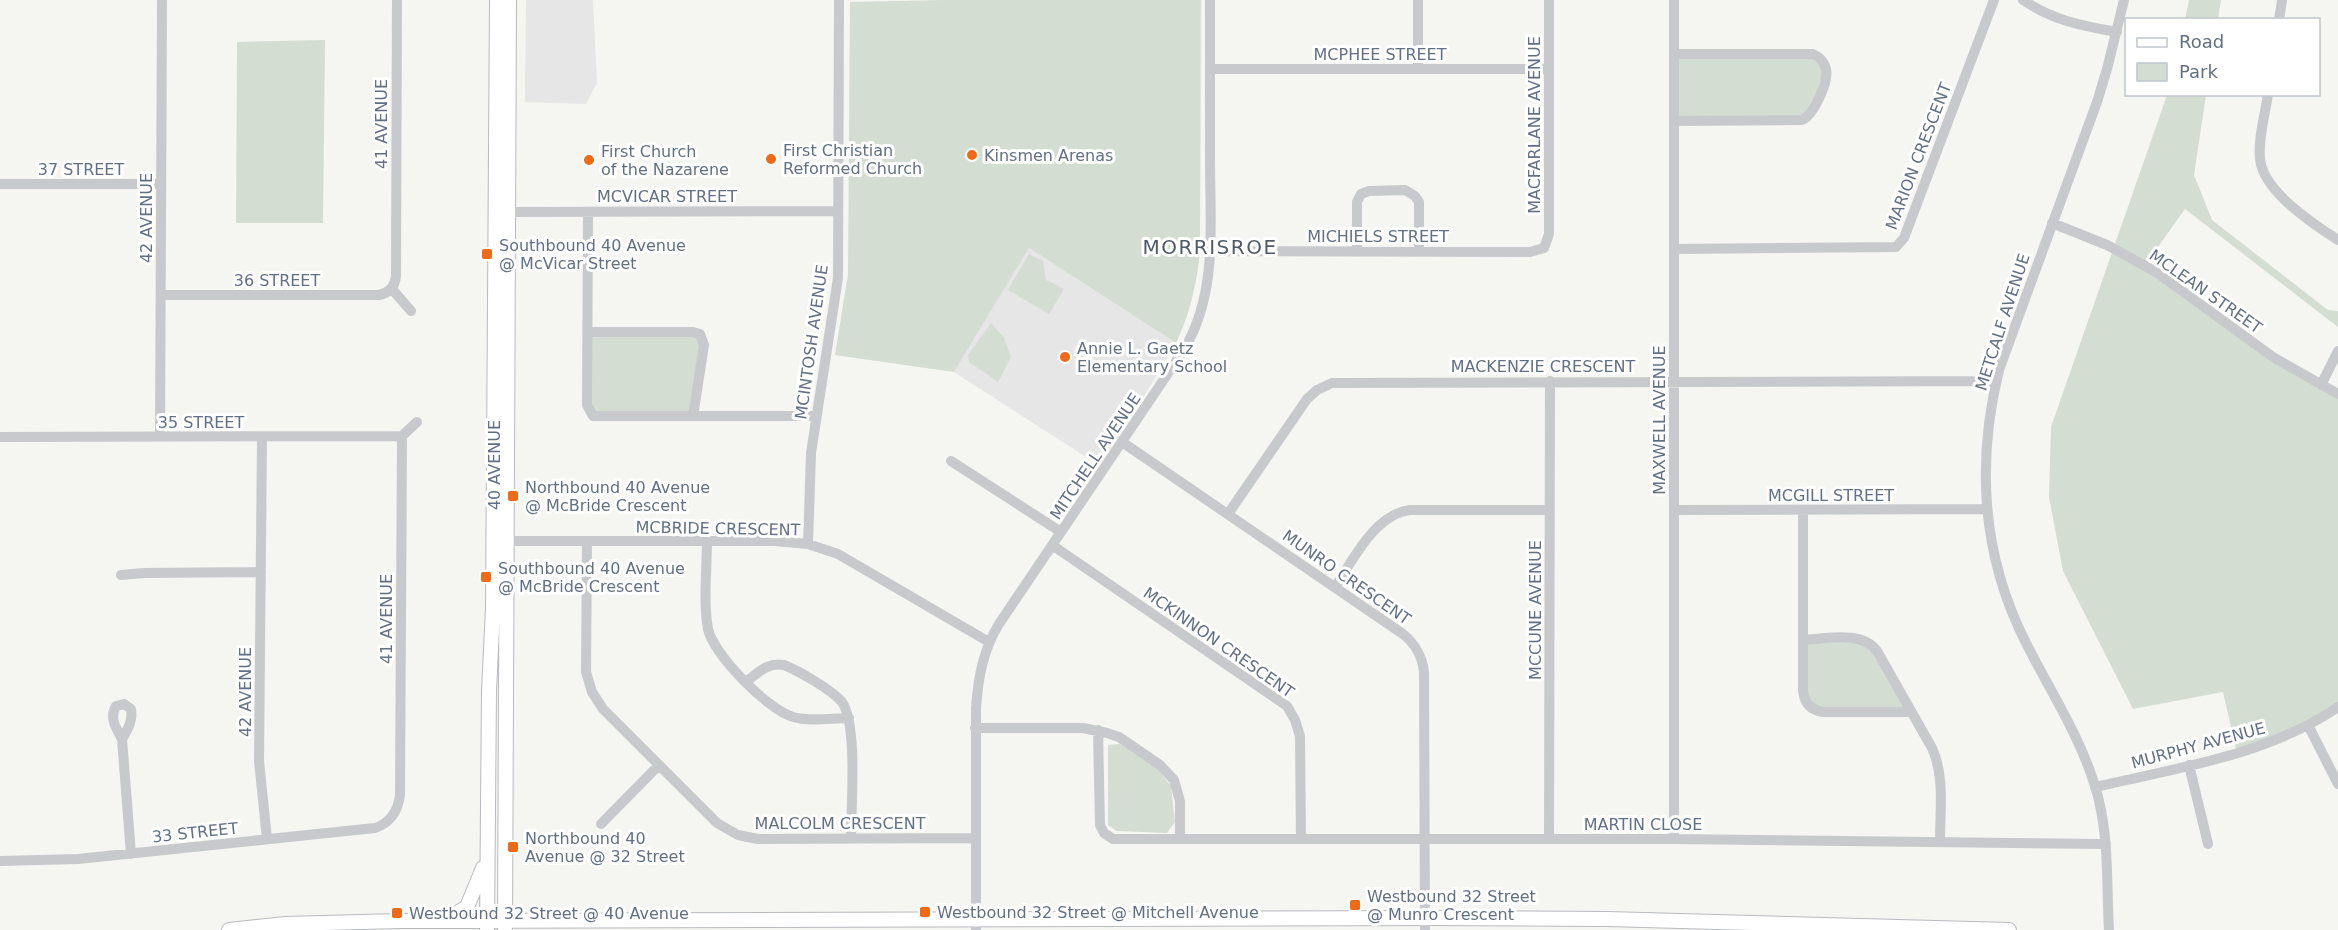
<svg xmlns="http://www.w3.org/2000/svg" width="2338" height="930" viewBox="0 0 2338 930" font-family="'DejaVu Sans',sans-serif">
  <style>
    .built { fill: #e5e6e5 }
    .green { fill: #d4ddd2 }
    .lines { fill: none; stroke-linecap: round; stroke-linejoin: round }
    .major-casing { stroke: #b7babf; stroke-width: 16 }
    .minor { stroke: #c7c9cd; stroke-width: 10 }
    .major { stroke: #fff; stroke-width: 14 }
    .poi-dot { fill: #f06916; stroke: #fff; stroke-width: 2 }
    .labels { text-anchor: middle; stroke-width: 6; stroke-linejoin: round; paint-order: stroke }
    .street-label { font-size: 16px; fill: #627085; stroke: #fff }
    .poi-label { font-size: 16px; fill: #627085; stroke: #fff; text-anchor: start }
    .quarter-label { font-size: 20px; letter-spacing: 1.5px; fill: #505b69; stroke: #fff }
  </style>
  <rect width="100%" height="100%" fill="#f5f5f1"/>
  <path class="built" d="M526,0H593L597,83L586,104L525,102Z
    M1029,248L1176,343L1118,439L1097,464L954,372Z"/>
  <path class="green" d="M943,0H1201L1200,252C1196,286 1191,311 1176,343L1029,248L954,372L835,355L848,274L850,2Z
    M2189,0H2221L2218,19H2185Z
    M325,40L323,223H236L237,42Z
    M1808,53L1825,66L1810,116L1674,121V54Z
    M2167,95H2206L2194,175L2212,220L2328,310L2338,311V327L2185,209L2145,265L2258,346L2338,394V707L2237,753L2223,692L2133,709L2063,571L2049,497L2051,427Z
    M1029,254L1043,261L1046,280L1064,289L1049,314L1008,290Z
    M991,323L1004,338L1011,357L998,382L969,362L968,355Z
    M588,332L700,334L693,416L596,417L587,405Z
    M1803,640H1866L1910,712H1823L1807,704Z
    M1120,744L1154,765L1171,786L1175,822L1167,833L1117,831L1108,825V745Z"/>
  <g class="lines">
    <defs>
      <path id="major" d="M446,920L467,907L483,868
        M487,928L489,691L493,608L497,0
        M505,928L509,0
        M229,930L285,924L400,921L1435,918L1607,919L2009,930"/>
    </defs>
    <use href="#major" class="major-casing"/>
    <path class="minor" d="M1418,0V69
      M2023,0C2052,20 2082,26 2117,32
      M2279,20L2282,0
      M1210,69H1549
      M2268,94C2265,115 2258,138 2260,159C2263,191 2313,224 2338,240
      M1674,121L1802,120C1814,115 1829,81 1826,69C1824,61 1820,57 1813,54H1674
      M0,184H161
      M503,212L838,211
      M588,212L587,405L593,416H815
      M2052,223L2107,245L2156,272L2273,357L2338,394
      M1674,249L1896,247L1904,238L1994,0
      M1211,251L1530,252L1544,248L1549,234V0
      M1357,251V202L1361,194L1369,191L1405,190L1415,196L1419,202V251
      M392,289L411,311
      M161,295H379C389,293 395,287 396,276L397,0
      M588,332H693L700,334L704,345L693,416
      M2321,385L2338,351
      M0,437L402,436
      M160,437L162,0
      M262,437L259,761L267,839
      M1122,442L1403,634C1415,644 1422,655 1424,672L1425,930
      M951,461L1061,532
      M1674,510L1987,509
      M1803,510V690C1804,702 1810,710 1823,712H1910
      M1228,514L1307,399L1317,390L1332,383L1996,381
      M707,540C707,569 703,601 708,629C713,654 768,710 793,717C810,722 831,718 849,718
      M499,541H775L808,544L838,554L989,642
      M587,541L586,672L592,692L603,709L717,823L738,835L758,839L975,838
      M808,544L811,453L838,278L839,0
      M1052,545L1287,706L1295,720L1300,736L1301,839
      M121,575L144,573L261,572
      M1335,587C1353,560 1375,514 1410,510H1549
      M1803,640C1826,639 1862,630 1877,651L1932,748C1945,777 1940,810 1940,841
      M747,681C759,672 768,662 784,665C799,671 832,690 842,702C858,725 851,808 851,838
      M2308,725L2338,784
      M975,728H1083L1107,733L1119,737L1160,765L1174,780L1180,801V839
      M1098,730L1100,825L1104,833L1113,839H1674L2106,844
      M122,739C128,729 133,721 131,709L124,704L116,706C109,718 116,728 122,739L131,854
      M2189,765L2208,844
      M2095,787C2177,768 2268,755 2338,707
      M601,824L659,765
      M1549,839L1550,381
      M1674,839V0
      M0,861L78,859L375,828C390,823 398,811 400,795L402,436L417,422
      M976,930V709C978,678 983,650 999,624L1185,348C1218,291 1210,224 1210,160C1210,107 1210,53 1210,0
      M2109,930C2106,880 2110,835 2095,786C2079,734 2050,691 2026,643C1982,556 1976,464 1999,370L2097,102L2107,69L2124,0"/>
    <use href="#major" class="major"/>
  </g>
  <g class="poi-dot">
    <circle cx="972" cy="155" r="6"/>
    <circle cx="771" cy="159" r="6"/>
    <circle cx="589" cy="160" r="6"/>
    <rect x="481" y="248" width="12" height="12" rx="3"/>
    <circle cx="1065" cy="357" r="6"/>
    <rect x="507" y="490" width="12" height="12" rx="3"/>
    <rect x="480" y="571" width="12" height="12" rx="3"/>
    <rect x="507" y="841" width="12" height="12" rx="3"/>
    <rect x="1349" y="899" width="12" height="12" rx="3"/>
    <rect x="919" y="906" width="12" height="12" rx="3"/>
    <rect x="391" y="907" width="12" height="12" rx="3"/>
  </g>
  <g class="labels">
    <g class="street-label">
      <text x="1380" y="60">MCPHEE STREET</text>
      <text transform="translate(381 124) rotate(-90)" y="6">41 AVENUE</text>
      <text transform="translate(1534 125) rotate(-90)" y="6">MACFARLANE AVENUE</text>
      <text transform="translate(1918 156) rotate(-69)" y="6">MARION CRESCENT</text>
      <text x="81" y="175">37 STREET</text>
      <text x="667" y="202">MCVICAR STREET</text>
      <text transform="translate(146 218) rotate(-90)" y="6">42 AVENUE</text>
      <text x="1378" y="242">MICHIELS STREET</text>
      <text x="277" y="286">36 STREET</text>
      <text transform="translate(2206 291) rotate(35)" y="6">MCLEAN STREET</text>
      <text transform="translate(2002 322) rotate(-72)" y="6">METCALF AVENUE</text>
      <text transform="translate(811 342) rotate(-82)" y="6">MCINTOSH AVENUE</text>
      <text x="1543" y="372">MACKENZIE CRESCENT</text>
      <text transform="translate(1659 420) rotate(-90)" y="6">MAXWELL AVENUE</text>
      <text x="201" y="428">35 STREET</text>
      <text transform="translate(1095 456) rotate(-56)" y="6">MITCHELL AVENUE</text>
      <text transform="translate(494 465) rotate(-90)" y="6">40 AVENUE</text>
      <text x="1831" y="501">MCGILL STREET</text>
      <text transform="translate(718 528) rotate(1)" y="6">MCBRIDE CRESCENT</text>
      <text transform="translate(1347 577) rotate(35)" y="6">MUNRO CRESCENT</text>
      <text transform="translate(1535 610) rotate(-90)" y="6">MCCUNE AVENUE</text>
      <text transform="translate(386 619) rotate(-90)" y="6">41 AVENUE</text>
      <text transform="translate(1219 642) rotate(35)" y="6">MCKINNON CRESCENT</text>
      <text transform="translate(245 692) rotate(-90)" y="6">42 AVENUE</text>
      <text transform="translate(2198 745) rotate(-15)" y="6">MURPHY AVENUE</text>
      <text x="840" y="829">MALCOLM CRESCENT</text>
      <text x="1643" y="830">MARTIN CLOSE</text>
      <text transform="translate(195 832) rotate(-6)" y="6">33 STREET</text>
    </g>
    <g class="poi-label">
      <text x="783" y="156">First Christian<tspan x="783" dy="18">Reformed Church</tspan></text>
      <text x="601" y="157">First Church<tspan x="601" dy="18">of the Nazarene</tspan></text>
      <text x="984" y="161">Kinsmen Arenas</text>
      <text x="499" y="251">Southbound 40 Avenue<tspan x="499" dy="18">@ McVicar Street</tspan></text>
      <text x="1077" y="354">Annie L. Gaetz<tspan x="1077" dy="18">Elementary School</tspan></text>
      <text x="525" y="493">Northbound 40 Avenue<tspan x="525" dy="18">@ McBride Crescent</tspan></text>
      <text x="498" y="574">Southbound 40 Avenue<tspan x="498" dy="18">@ McBride Crescent</tspan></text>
      <text x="525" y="844">Northbound 40<tspan x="525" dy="18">Avenue @ 32 Street</tspan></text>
      <text x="1367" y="902">Westbound 32 Street<tspan x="1367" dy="18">@ Munro Crescent</tspan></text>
      <text x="937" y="918">Westbound 32 Street @ Mitchell Avenue</text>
      <text x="409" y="919">Westbound 32 Street @ 40 Avenue</text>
    </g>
    <g class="quarter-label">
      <text x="1210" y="254">MORRISROE</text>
    </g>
  </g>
  <rect x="2125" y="18" width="195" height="78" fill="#ffffff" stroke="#c0c6ce" stroke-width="1.5"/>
  <rect x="2137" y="38" width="30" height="9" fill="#ffffff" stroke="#c0c6ce" stroke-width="1.5"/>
  <text x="2179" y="48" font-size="18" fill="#627085">Road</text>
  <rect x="2137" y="63" width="30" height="18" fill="#d4ddd2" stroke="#c0c6ce" stroke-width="1.5"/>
  <text x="2179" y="78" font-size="18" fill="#627085">Park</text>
</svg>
